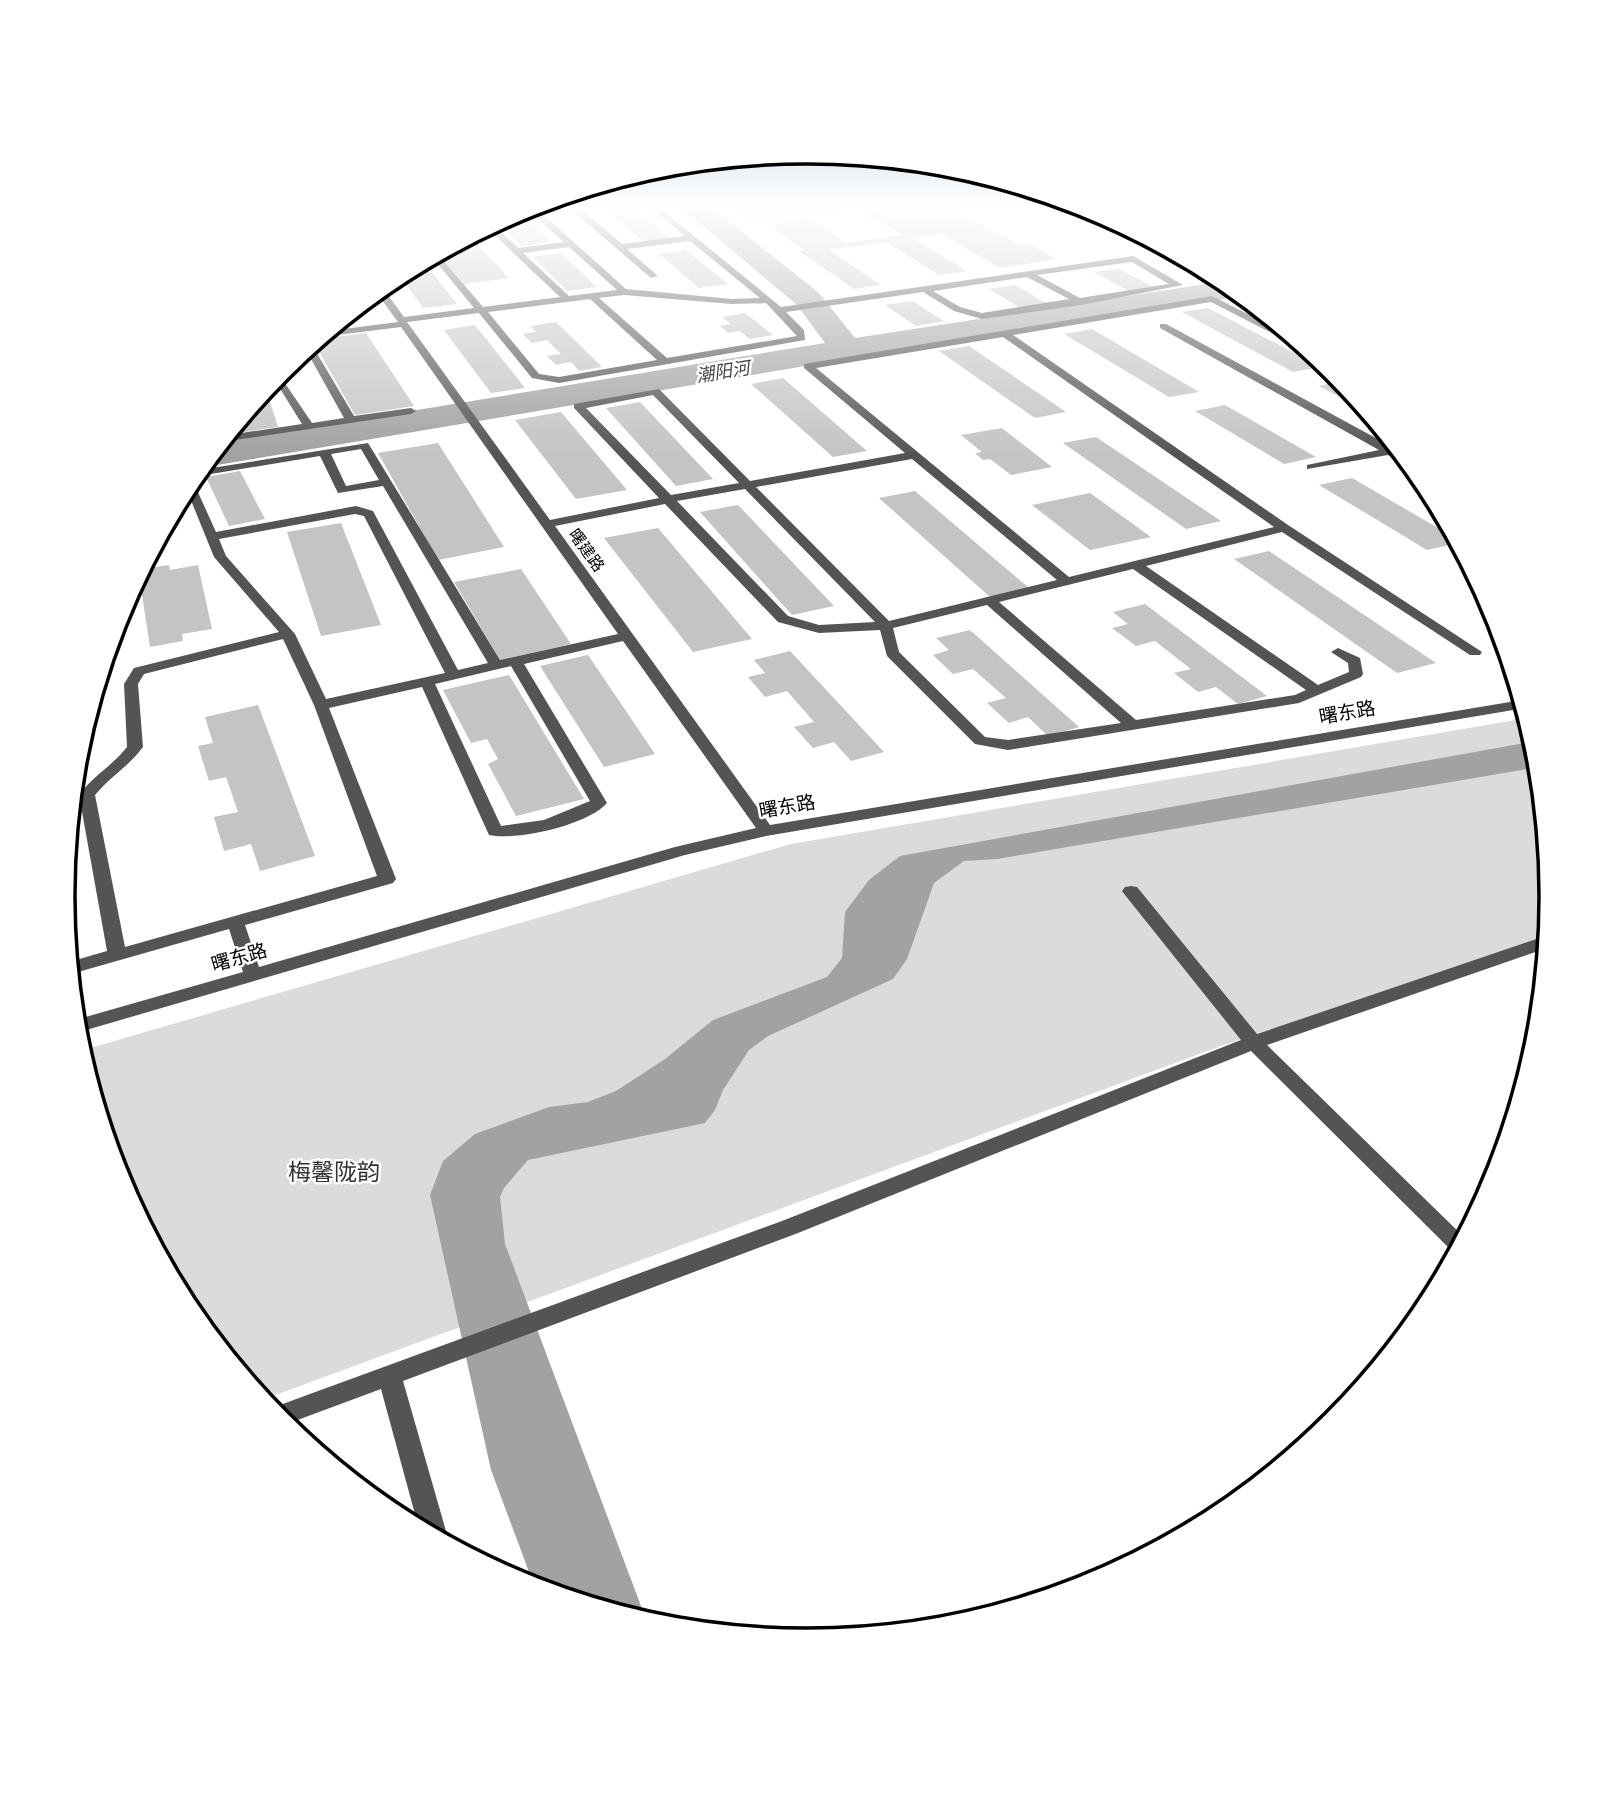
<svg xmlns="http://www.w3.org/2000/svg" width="1615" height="1793" viewBox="0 0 1615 1793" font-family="'DM Sans','Noto Sans SC',sans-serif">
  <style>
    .green { fill: #dbdbdb }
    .water { fill: #a2a2a2 }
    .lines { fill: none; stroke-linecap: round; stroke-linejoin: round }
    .river { fill: #a2a2a2; fill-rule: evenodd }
    .building { fill: #c4c4c4 }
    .minor { fill: #545454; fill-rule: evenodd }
    .labels { text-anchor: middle; stroke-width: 5; stroke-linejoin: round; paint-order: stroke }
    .far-street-label { font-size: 16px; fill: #000; stroke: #fff }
    .far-water-label { font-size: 18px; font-style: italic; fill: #434343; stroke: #fff }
    .street-label { font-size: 19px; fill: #000; stroke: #fff }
    .near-park-label { font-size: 23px; fill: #323232; stroke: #fff }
    .rim { fill: none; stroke: #000; stroke-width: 3.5 }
  </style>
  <rect width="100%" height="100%" fill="#fff"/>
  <path class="green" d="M730,204H884L750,222Z
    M1528,718C1546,779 1554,873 1548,936L1221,1046L262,1400L188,1310L120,1181L80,1051L791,844Z"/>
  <path class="water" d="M1535,741L1539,767L997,859L964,861L934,883L907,959L893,979L768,1036L749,1050L723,1090L715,1110L705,1123L528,1160L504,1188L500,1197L505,1244L647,1622L535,1588L491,1470L430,1195L443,1161L475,1134L549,1107L588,1102L616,1091L665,1059L713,1020L827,977L842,958L845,912L869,880L900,856Z"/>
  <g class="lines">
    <path class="river" d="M677,204H707L819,293L855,338L1226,281L1244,296L847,359L211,466L204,464L222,442L825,343L797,305Z"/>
  </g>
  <path class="building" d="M599,204H628L671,238L644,242Z
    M941,204L1019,245L1028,244L1056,259L1000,268L942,234L912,238L967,271L939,275L886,242L829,250L881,285L854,289L799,251L804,250L770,226L779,225L776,223L809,218L846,243L902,235L874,218L868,219L860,214Z
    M519,213L551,242L522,246L498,222Z
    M470,237L509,278L464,284L438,254Z
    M686,250L728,284L699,288L659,254Z
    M561,253L597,287L567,291L533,257Z
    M1119,269L1154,287L1129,291L1094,272Z
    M432,272L457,304L423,308L400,276Z
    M1015,285L1048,304L1022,309L989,289Z
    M912,301L944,321L916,326L885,305Z
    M1208,308L1321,367L1293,372L1182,312Z
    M745,313L773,335L750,339L740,331L728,333L720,326L731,324L722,317Z
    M556,322L602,367L579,371L571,362L556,365L547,356L561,354L547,340L532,343L523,334L536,332L530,326Z
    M475,325L525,388L491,393L444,330Z
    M1092,329L1199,392L1169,397L1064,334Z
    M366,333L414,406L355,415L314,343L318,339Z
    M969,346L1066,412L1035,418L939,351Z
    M783,378L867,451L833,457L751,384Z
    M1343,381L1368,412L1319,386Z
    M266,389L278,427L238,433L236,425Z
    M640,402L713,479L676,486L606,408Z
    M1225,405L1316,457L1284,464L1195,411Z
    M561,412L627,490L576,499L515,420Z
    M1002,428L1052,467L1011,475L990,459L983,460L975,453L982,452L961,435Z
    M1096,437L1221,521L1186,529L1063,443Z
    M438,443L504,547L438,560L378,453Z
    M240,471L265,519L229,526L206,477Z
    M1352,478L1457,539L1458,543L1427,550L1319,485Z
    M915,491L1029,588L990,597L879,498Z
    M1090,493L1151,537L1090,550L1032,505Z
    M738,505L834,606L792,615L700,512Z
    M341,523L381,625L321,636L287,532Z
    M658,528L752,639L693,652L604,538Z
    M1269,551L1436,663L1397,673L1234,559Z
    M169,565L170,570L198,565L212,629L182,634L183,641L150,647L139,575L142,569Z
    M521,569L571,644L500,660L454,582Z
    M1145,604L1267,696L1238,704L1216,687L1198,692L1174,673L1191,669L1155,641L1136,646L1112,628L1128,624L1113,612Z
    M970,630L1079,727L1048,736L1028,717L1009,723L987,703L1006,698L973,669L953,674L933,655L949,650L936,638Z
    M790,651L884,752L851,761L834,742L813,748L794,727L814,722L787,691L765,697L748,677L765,673L754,660Z
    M588,655L655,754L604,767L540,666Z
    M509,675L584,799L516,816L488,764L498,759L487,739L471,743L443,690Z
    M258,705L315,856L260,871L251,844L224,851L214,817L238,812L226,777L209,781L198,746L213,743L205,717Z
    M87,719L92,742L79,745L84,730Z"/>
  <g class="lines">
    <path class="minor" d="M545,204H566L538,210L626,289L732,299L760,298L690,241L627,249L658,276L651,278L574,212V208H580L622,244L685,236L646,204H655L781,307L1133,256L1183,285L1081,305L982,319L954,311L923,292L786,312L804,330L805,340L559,383L532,378L479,313L407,322L550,520L659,498L574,408V404L659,389L750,481L905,453L804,368V364L1212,296L1293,337L1309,349H1303L1211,302L1013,335L1288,525L1482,652L1480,655H1470L1282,532L1146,566L1318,685L1349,672L1348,663L1331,652L1338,648L1360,658L1363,674L1361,677L1299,703L1008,750L975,744L887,656L880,630L819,633L778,622L665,504L555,526L770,825L1522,700L1525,708L766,836L685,855L76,1033L75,1020L243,972L229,929L71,974L69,962L107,951L79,795C93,776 113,765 127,747L124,684L134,668L279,632L214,557L186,488L192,479L216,532L356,506L373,511L458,670L488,663L383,486L338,493L320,456L193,477L199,470L368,443L500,660L618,634L401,327L321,337L328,331L398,322L376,292L382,287L404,317L474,308L432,257L438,254L483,307L560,297L487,228L493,224L518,248L564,242L530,212H516ZM569,247L617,290L569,296L523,253ZM1132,262L1169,284L1080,298L1037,275ZM1027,277L1069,299L982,313L960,307L933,291ZM624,295L732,304L766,303L797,336L667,358L599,298ZM590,299L657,360L559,377L539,374L488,312ZM1003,337L1274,527L1069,577L816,368ZM653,395L739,483L671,495L586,408ZM361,449L379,480L346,486L331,454ZM912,459L1057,580L889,621L756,487ZM745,489L875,622L819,625L788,616L677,501ZM355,514L364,516L445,673L326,699L295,634L226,556L219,539ZM1133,569L1306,690L1295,695L1136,720L999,602ZM987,605L1121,723L1008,740L985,737L899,652L893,628ZM283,639L314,705L377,876L125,947L95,795C110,777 129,766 143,747L138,684L144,674ZM623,641L756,828L675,847L259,967L245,925L393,883L396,879L329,708L422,687L489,835C517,841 588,825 607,803L524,664ZM511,666L590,801L544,820L501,826L435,684Z
      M1060,204H1071L1222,278L1235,289H1230Z
      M1160,324H1166L1396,449L1412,465L1405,464L1388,455L1307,469V465L1379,450L1160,328Z
      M312,345L354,416L411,408L416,411L411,414L222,442L228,435L302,424L274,379L278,373L312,423L344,418L306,350Z
      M1131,886L1137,887L1257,1034L1548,935L1547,948L1267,1045L1465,1238L1456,1255L1251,1051L798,1233L403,1381L448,1538L446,1543L419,1529L381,1389L284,1425L269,1409L782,1221L1241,1040L1125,895L1122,891L1125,887Z"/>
  </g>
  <linearGradient id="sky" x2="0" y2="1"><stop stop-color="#8cadcc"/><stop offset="0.45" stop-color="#fff"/><stop offset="1" stop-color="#fff" stop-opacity="0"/></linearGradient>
  <rect width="1615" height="455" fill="url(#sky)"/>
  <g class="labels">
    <g class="far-street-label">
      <text transform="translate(587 550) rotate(54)" y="6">曙建路</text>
    </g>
    <g class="far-water-label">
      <text transform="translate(723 372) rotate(-9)" y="6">潮阳河</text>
    </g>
    <g class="street-label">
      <text transform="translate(1347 712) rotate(-10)" y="7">曙东路</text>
      <text transform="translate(787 806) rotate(-10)" y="7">曙东路</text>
      <text transform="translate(239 957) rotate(-16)" y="7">曙东路</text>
    </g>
    <g class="near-park-label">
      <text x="334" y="1180">梅馨陇韵</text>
    </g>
  </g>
  <path d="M0 0H1615V1793H0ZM75 896a732 732 0 1 1 1464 0a732 732 0 1 1-1464 0Z" fill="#fff" fill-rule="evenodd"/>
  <path class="rim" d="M75 896a732 732 0 1 1 1464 0a732 732 0 1 1-1464 0Z"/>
</svg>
